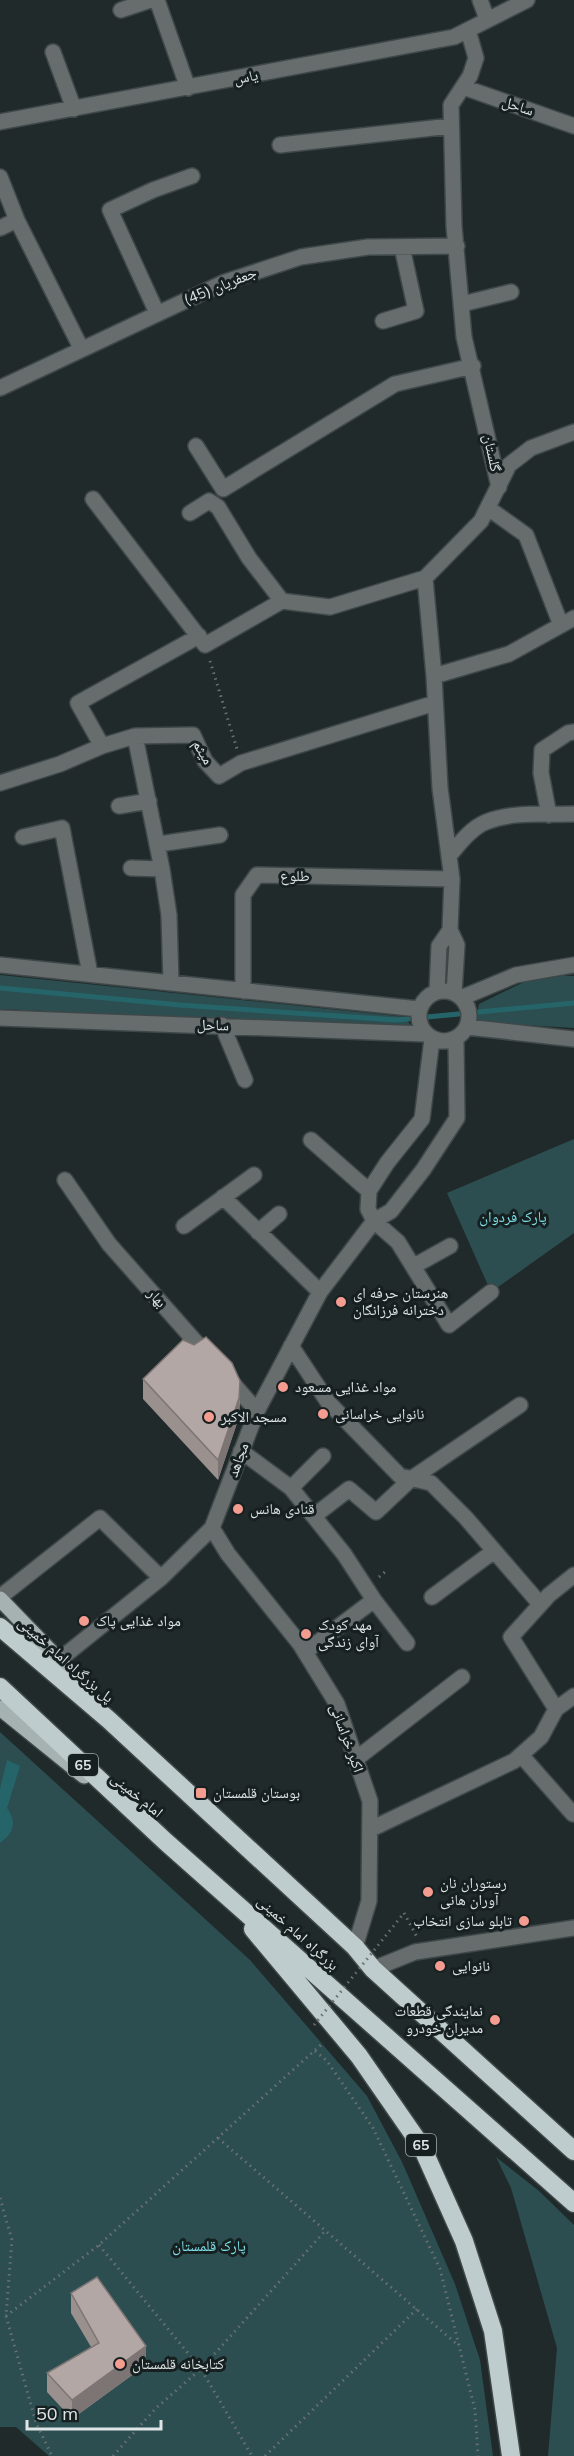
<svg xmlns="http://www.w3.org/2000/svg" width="574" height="2456" viewBox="0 0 574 2456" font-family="Mulish,'Noto Naskh Arabic',sans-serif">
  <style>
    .green { fill: #2c4e50 }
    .water { fill: #25656a }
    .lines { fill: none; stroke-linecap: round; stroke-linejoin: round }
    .stream { stroke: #25656a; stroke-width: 5 }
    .minor-casing { stroke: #3f4849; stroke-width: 18 }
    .major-casing { stroke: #3f4849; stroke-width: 18 }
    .highway-casing { stroke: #3f4849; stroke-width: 21 }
    .path { stroke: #697172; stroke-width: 3; stroke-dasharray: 1.5 4.5; stroke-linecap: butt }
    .minor { stroke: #676c6c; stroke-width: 15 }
    .major { stroke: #a6b1b1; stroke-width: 15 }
    .highway { stroke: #bfcccd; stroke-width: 18 }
    .path-bridge { stroke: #697172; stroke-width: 3; stroke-dasharray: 1.5 4.5; stroke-linecap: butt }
    .wall { fill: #9a908e }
    .shaded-wall { fill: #7d7574 }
    .building { fill: #b3a7a5; stroke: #7d7574; stroke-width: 1.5 }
    .poi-dot { fill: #f59c91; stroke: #172021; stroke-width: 2 }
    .labels { text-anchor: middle; stroke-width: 6; stroke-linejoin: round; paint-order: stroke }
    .shield { fill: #172021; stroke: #a3aaab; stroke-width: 1.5 }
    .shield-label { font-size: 14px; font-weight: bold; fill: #dfe5e6 }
    .street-label { font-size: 15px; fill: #dfe5e6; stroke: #172021 }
    .park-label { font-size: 15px; fill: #7de0e8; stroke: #172021 }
    .poi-label { font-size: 15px; fill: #dfe5e6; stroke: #172021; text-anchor: start }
  </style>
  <rect width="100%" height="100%" fill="#202a2b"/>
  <path class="green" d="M0,975L406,1017L411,1027L0,1009Z
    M562,976H574V1028L476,1022L479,1004L524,982Z
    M574,1139V1233L491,1292L447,1193Z
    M0,1732L250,1960L367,2096L402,2162L455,2284L480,2360L493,2456H49L16,2427H0Z
    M496,2157L539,2191L574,2225V2456H548L557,2348L511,2188Z"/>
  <path class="water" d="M7,1760L20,1766L7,1808C17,1822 14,1833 0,1843V1789Z"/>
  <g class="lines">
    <path class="stream" d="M0,988L180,1005L396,1020L574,1003"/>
    <defs>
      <path id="minor" d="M157,0L188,88
        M480,0L487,19
        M121,10L151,0
        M468,30L476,58L470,76L451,105L454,226L464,337L499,487
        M53,52L74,109
        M463,87L574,126
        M0,122L454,37L527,0
        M280,145L451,126
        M0,177L17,220L81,348
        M0,228L17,220
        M462,304L511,292
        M157,313L110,210L153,190L192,176
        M383,321L416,311L402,247
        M0,388L225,282L301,257L368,247L457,246
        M196,446L223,489L395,384L473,366
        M93,499L205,645L282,601L330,607L425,578
        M488,508L526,535L561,625
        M190,513L209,501L218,507L249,558L282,601
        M434,676L509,654L574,618
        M135,736L162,869L169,915L171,983
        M102,746L78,703L199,636
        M0,783L60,764L102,746L135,736L193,735L205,761L219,776L241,763L435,703
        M119,806L149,801
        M549,815L541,773L542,750L568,733L574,732
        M23,837L62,828L90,974
        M159,844L220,835
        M449,856C459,844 471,828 486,822C513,811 546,815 574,814
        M131,868L162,869
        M0,965L419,1009
        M419 1016a25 25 0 1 1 50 0a25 25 0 1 1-50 0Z
        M243,991V895L257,875L452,879
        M437,992L439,946L450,930
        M454,993L457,945L450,930L452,879L440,788L434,676L425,578L481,521L509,465L531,448L574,432
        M461,998L516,975L574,965
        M0,1018L425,1034
        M222,1025L245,1080
        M467,1027L574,1039
        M432,1039L422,1119L387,1163L369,1191L368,1209L374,1221L398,1242L449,1325L491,1292
        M311,1140L369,1191
        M65,1180L109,1244L209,1357
        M223,1197L320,1292
        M184,1226L254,1175
        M258,1232L279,1214
        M414,1266L450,1246
        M291,1346L328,1402L400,1476L431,1483L466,1518L540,1604
        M227,1377L257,1411
        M241,1451L291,1488L344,1554L374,1600L407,1643
        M291,1488L323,1456
        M314,1516L349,1489L376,1512L411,1479L520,1405
        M212,1528L228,1554L300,1644L337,1704L370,1801L369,1901L355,1947
        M0,1597L100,1518L161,1578
        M432,1597L494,1551
        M305,1652L374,1600
        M59,1660L161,1578L212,1528L257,1411L320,1292L374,1221L391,1211L423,1170L457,1118L456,1039
        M556,1709L511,1637L549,1595L574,1575
        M521,1755L573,1814
        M356,1759L462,1677
        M371,1829L514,1761L541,1737L556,1709L574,1696
        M373,1969L415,1952L574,1928"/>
      <path id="major" d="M0,1599L59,1660L86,1693
        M0,1708L84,1776"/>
      <path id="highway" d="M0,1627L109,1720L355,1947L373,1969L574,2151
        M0,1687L166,1842L574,2203
        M253,1929L359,2056L422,2147L464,2241L493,2331L511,2456"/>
    </defs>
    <use href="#minor" class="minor-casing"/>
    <use href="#major" class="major-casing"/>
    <use href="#highway" class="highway-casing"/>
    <path class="path" d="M210,661L237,749
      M379,1577L385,1572
      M404,1913L417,1937
      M315,2051L327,2061L373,2128L440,2269L475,2410L478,2456
      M218,2138L459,2346
      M0,2198L12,2240L6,2316L36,2423L52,2456
      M99,2245L201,2369L252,2456
      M6,2316L99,2245L324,2042
      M113,2456L156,2408L201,2369L325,2231
      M265,2456L417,2309"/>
    <use href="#minor" class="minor"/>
    <use href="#major" class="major"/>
    <use href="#highway" class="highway"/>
    <path class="path-bridge" d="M314,2025L404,1913"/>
  </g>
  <path class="wall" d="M194,1345L240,1401L239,1417L218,1480L143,1399V1379Z
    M71,2293L146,2365L72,2419L47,2392V2373L91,2347L71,2313Z"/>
  <path class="shaded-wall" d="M240,1381L239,1417L218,1480V1460Z
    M146,2346V2365L72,2419V2400Z"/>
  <path class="building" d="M206,1337L232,1363L240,1381L239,1398L218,1460L143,1379L183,1340L194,1345Z
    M97,2277L146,2346L72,2400L47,2373L99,2343L71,2293Z"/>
  <g class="poi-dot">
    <circle cx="341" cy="1302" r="6"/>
    <circle cx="283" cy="1387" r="6"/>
    <circle cx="323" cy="1414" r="6"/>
    <circle cx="209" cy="1417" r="6"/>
    <circle cx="238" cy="1509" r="6"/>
    <circle cx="84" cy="1621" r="6"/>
    <circle cx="306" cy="1634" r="6"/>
    <rect x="195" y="1787" width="12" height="12" rx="3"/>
    <circle cx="428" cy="1892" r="6"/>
    <circle cx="524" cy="1921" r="6"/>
    <circle cx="440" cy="1966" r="6"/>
    <circle cx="495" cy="2020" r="6"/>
    <circle cx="120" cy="2364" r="6"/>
  </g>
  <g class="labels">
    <g class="shield">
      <rect x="68" y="1754" width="30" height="22" rx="4.5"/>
      <rect x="406" y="2134" width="30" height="22" rx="4.5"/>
    </g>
    <g class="shield-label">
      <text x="83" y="1770">65</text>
      <text x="421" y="2150">65</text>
    </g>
    <g class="street-label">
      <text transform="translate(246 77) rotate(-11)" y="5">یاس</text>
      <text transform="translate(518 106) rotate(19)" y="5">ساحل</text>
      <text transform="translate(220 286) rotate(-22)" y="5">جعفریان (45)</text>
      <text transform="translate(492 453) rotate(78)" y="5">گلستان</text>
      <text transform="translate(203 752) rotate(60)" y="5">میثم</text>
      <text transform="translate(295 876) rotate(1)" y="5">طلوع</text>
      <text transform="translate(213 1025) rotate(2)" y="5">ساحل</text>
      <text transform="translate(157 1298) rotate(48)" y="5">بهار</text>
      <text transform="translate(238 1460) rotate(-70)" y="5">مجاهد</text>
      <text transform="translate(66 1660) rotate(41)" y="5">پل بزرگراه امام خمینی</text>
      <text transform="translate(347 1738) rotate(70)" y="5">اکبر خراسانی</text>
      <text transform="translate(137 1795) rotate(39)" y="5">امام خمینی</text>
      <text transform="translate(298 1933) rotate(42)" y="5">بزرگراه امام خمینی</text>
    </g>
    <g class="park-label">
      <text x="513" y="1222">پارک فردوان</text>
      <text x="209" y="2251">پارک قلمستان</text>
    </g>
    <g class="poi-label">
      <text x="353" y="1298">هنرستان حرفه ای<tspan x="353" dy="17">دخترانه فرزانگان</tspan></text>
      <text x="295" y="1392">مواد غذایی مسعود</text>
      <text x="335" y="1419">نانوایی خراسانی</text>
      <text x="221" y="1422">مسجد الاکبر</text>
      <text x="250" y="1514">قنادی هانس</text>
      <text x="96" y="1626">مواد غذایی پاک</text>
      <text x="318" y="1630">مهد کودک<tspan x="318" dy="17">آوای زندگی</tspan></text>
      <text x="213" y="1798">بوستان قلمستان</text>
      <text x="440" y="1888">رستوران نان<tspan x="440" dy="17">آوران هانی</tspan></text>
      <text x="512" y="1926" text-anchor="end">تابلو سازی انتخاب</text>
      <text x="452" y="1971">نانوایی</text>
      <text x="483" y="2016" text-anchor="end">نمایندگی قطعات<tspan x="483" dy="17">مدیران خودرو</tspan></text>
      <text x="132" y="2369">کتابخانه قلمستان</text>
    </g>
  </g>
  <path d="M27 2420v9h134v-9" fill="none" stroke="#dfe5e6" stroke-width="3"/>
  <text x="36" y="2420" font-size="18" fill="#dfe5e6" stroke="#172021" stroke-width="4.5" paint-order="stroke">50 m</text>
</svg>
